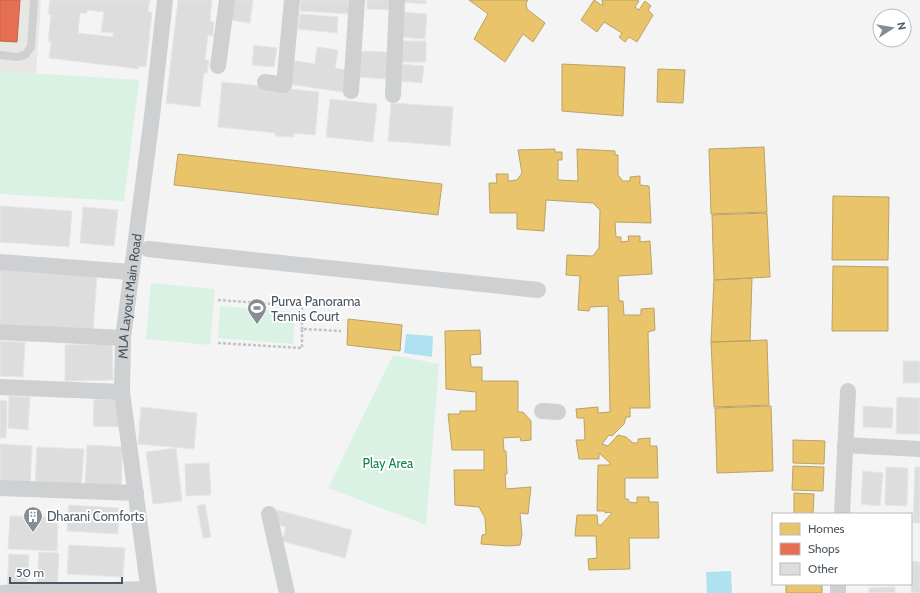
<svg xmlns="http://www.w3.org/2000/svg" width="920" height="593" viewBox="0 0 920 593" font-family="Cabin,sans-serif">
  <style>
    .commercial { fill: #e8e7e3 }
    .green { fill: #d9f2e3 }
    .water { fill: #aee2f0 }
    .homes { fill: #e9c46a; stroke: #b9a367 }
    .shops { fill: #e76f51; stroke: #b86856 }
    .building { fill: #ddddde; stroke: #e5e6e7; fill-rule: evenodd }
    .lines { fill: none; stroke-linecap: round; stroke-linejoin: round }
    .path { stroke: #bcc7c4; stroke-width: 2.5; stroke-dasharray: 3 2; stroke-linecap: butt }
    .service { stroke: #ced0d2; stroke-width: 8 }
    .minor { stroke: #ced0d2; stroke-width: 16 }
    .labels { text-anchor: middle; stroke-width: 4; stroke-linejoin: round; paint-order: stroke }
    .street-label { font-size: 13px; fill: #4a5661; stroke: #fff }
    .poi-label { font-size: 13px; fill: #4a5661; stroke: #fff; text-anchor: start }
    .park-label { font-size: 13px; fill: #17864f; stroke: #fff }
  </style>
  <rect width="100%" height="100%" fill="#f4f4f4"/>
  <path class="commercial" d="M0,0H41L36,73L0,71Z"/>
  <path class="green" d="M0,71L139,80L124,201L0,194Z
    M151,283L215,289L210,345L146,339Z
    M220,306L295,312L293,344L218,338Z
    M393,355L439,364L426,525L328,488Z"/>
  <path class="water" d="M406,334L433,336L432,357L404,353Z
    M731,571L732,593H707L706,572Z"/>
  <path class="homes" d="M469,0H528L526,3L527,9L545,23L533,42L523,34L505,62L474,39L488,14Z
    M594,0L603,6L602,0H637L639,1L635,7L639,10L645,1L651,6L648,10L653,15L637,42L629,37L625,42L619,37L622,33L604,22L597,32L581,20Z
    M562,64L625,67L623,116L562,111Z
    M658,69L685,70L683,103L657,102Z
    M764,147L767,212L711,214L709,149Z
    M555,149V152H562V160H558V180L578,181L577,149L615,151V155H618V175L623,181H630V177L640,176V185L649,186L651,223L615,222L616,237H621V242L629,241L628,236H640V242L650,241L652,274L618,276L619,301H623L624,315H641V309L654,308L655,330L648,332L650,408H630V417H626L624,424L612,436L609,435L602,444L608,446L618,435L626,437L633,443H638V439L650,438V446H657L658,478H625V499H628L629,502L637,503V497H649V502H658L659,538H629L630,569L589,570L588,559L597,558L596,536H575L577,515H597L598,525H601L611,514V512L605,513V511H597L598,465H610V463L599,453V459H579L576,440H585L584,418H577L576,409L598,407V413L610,412L608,306L590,307L589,311L578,310L580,276L566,275L567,255L593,256L599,248L600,210L593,203L546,200L544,231L517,229V213H490L489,183H497L496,174H508V181L517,180L522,173L518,150Z
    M178,154L442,184L438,215L174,185Z
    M833,196L889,197L888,260H832Z
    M767,213L770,277L714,280L712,215Z
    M833,266L888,267V331H832Z
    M752,278L750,341L711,342L714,280Z
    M348,319L402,325L400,351L347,345Z
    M480,330L481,354L470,355L471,367H482V381H518V412H523L531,421V440L521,441L520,437L503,438L504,451H506L507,474H505L506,489L531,487L528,514L520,513L522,534L520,545L509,546L481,544L482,535L486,534L485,518L479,507L455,505L454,470H484V450H452L448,414H460V411H476V392L446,389L445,331Z
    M767,340L769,405L714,407L711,342Z
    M771,406L773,471L717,473L715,408Z
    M793,440L825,441L824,464L793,463Z
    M793,466L824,467L823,491L792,490Z
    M794,493L814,494L813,514H794Z
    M786,584H822V593H786Z"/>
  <path class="shops" d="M0,0H20L17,42L0,41Z"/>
  <path class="building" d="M50,0H150L148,12H152L146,67L139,66V69L49,58L51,41H48L51,15L48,14ZM87,10L104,12L101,32L113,33V37L78,33L80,13H87Z
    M178,0H212L210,21L214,22L213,36L208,35L205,60H209L207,73H204L200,107L166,103Z
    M232,0H253L250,23L230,20Z
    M301,0H349V14L300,11Z
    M367,0H391V10L367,9Z
    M402,0H426V4L402,2Z
    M402,12L427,14L425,39L400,37Z
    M300,14L338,17L337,33L298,29Z
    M401,41H426V62H401Z
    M254,45L277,48L274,67L252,65Z
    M317,47L338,50L335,68L346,70L343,92L287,84L290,60L315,64Z
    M359,51L388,52L387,79L357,77Z
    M400,64L424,66L422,83L399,81Z
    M222,82L319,92L315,135L294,133V137L275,136L276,133L218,127Z
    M330,99L377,104L373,142L326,137Z
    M391,103L453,107L450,146L388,141Z
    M0,206L72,211L69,247L0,242Z
    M83,207L118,210L114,246L80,243Z
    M0,268L97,274L93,330L0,324Z
    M0,341L25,342L23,377L0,376Z
    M112,344L113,380L65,381V345Z
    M903,361H920V383H903Z
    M9,396L30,397L28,430L8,428Z
    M897,397L920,398V434H896Z
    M94,399L122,400V427L93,426Z
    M0,400L7,401L6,438H0Z
    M863,406L893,408L892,428L863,427Z
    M141,407L197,413L194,449L138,444Z
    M0,444L32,446L30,488L0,486Z
    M87,445L123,447L121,487L85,485Z
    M37,447L84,449L81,489L35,486Z
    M176,448L182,501L153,504L146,452Z
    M209,463L211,495L186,496L185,464Z
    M886,467L908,468L907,506L885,505Z
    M915,467H920V523H913Z
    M863,471L883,473L880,506L861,504Z
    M205,504L211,537L203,538L197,506Z
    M69,505L119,508L118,534L67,531Z
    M277,510L352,530L345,558L282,541L286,527L273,524Z
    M10,516L58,517L57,551L8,549Z
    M69,545L125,548L123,577L67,574Z
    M39,552L59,553L57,589L37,588Z
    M9,554L29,555L27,590L7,589Z
    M912,561L920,562V593H911Z
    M895,587V593H869V588Z"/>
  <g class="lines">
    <path class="path" d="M218,300L302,306V329
      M218,343L302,348V329L341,331"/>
    <path class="service" d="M0,55L17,57L25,55L31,47L34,0"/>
    <g class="minor">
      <path d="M218,66L227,0"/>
      <path d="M265,82L284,85L292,0"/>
      <path d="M351,91L357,0"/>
      <path d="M393,95L397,0"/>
      <path d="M148,249L538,290"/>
      <path d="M0,262L131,272"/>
      <path d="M0,332L123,338"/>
      <path d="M0,387L122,392"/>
      <path d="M542,411L558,412"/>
      <path d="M845,445L920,449"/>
      <path d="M0,488L136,493"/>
      <path d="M269,514L287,593"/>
      <path d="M842,514L848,391"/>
      <path d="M0,593L148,589"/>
      <path id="s1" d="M149,593L122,392L123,338L152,116L165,0"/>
      <path d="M838,593V584"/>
    </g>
  </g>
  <defs>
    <symbol id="stadium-pin" viewBox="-11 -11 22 30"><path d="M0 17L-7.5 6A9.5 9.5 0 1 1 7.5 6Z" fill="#868d94" stroke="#fff"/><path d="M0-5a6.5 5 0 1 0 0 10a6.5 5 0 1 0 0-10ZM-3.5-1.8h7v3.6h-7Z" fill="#fff"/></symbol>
    <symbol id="building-pin" viewBox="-11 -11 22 30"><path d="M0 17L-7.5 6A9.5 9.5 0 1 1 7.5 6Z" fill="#868d94" stroke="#fff"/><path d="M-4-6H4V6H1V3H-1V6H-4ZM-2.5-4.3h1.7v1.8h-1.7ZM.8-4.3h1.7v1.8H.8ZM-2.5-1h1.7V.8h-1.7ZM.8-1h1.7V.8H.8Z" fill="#fff"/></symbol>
  </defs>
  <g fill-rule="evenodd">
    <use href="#stadium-pin" x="246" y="297" width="22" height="30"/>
    <use href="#building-pin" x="22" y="505" width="22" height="30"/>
  </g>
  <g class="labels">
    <g class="street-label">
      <text dy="5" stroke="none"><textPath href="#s1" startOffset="299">MLA Layout Main Road</textPath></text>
    </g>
    <g class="poi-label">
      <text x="271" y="306">Purva Panorama<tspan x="271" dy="15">Tennis Court</tspan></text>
      <text x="47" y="521">Dharani Comforts</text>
    </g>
    <g class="park-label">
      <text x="388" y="468">Play Area</text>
    </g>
  </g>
  <rect x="772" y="513" width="140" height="72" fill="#ffffff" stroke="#b7bbc0"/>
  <rect x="780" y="523" width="20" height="12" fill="#e9c46a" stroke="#b7bbc0"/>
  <text x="808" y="533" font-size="12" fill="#4a5661">Homes</text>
  <rect x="780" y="543" width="20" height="12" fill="#e76f51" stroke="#b7bbc0"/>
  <text x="808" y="553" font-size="12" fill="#4a5661">Shops</text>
  <rect x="780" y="563" width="20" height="12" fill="#ddddde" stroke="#b7bbc0"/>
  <text x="808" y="573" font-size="12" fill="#4a5661">Other</text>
  <g transform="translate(892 28) rotate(78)"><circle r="19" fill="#ffffff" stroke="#b7bbc0"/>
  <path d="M0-3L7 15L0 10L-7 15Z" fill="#868d94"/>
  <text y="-6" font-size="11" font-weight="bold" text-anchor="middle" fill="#4a5661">N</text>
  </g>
  <path d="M10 577v6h112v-6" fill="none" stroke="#4a5661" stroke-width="2"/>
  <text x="16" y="577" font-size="12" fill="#4a5661" stroke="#ffffff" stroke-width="3" paint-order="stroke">50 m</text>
</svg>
